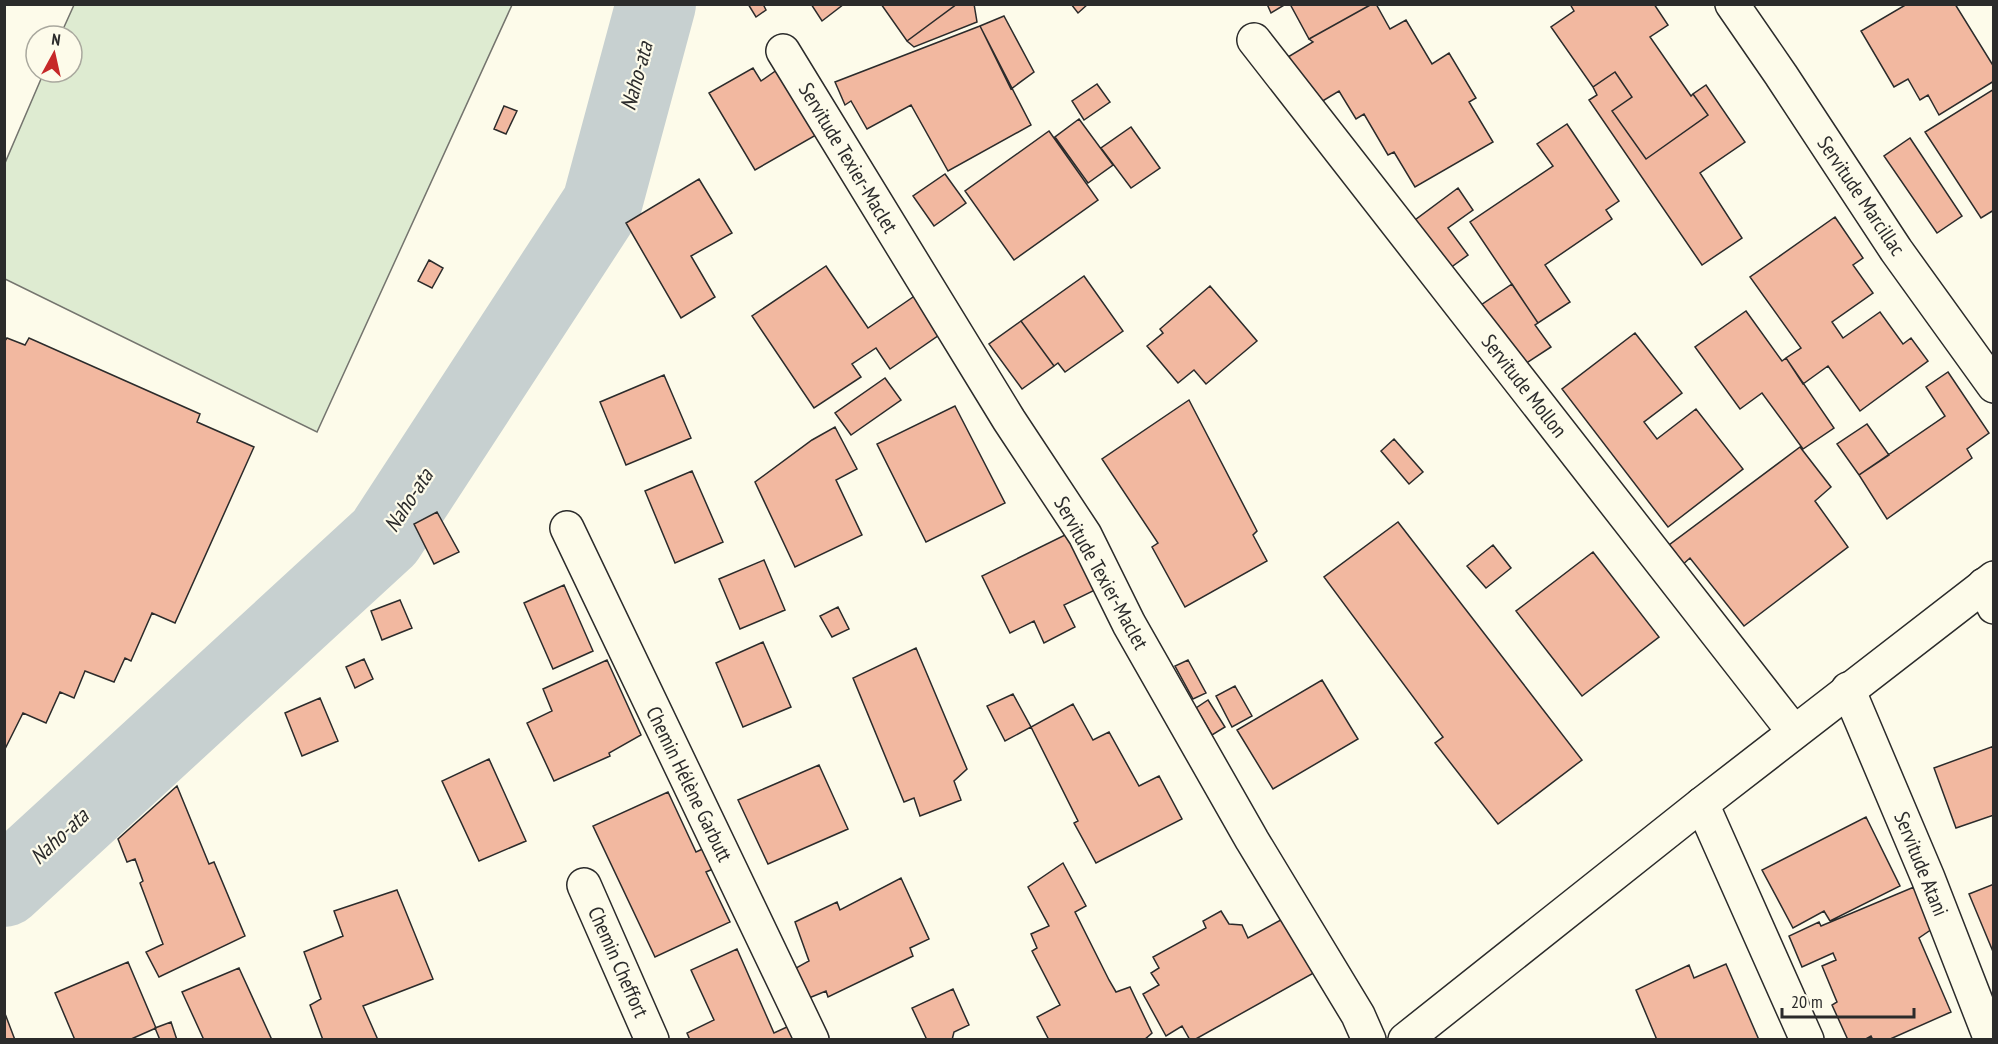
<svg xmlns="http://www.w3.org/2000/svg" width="1998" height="1044" viewBox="0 0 1998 1044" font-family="'PT Sans Narrow',sans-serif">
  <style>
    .green { fill: #deebd1; stroke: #74746e; stroke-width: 1.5 }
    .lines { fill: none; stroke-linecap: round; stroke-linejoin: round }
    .river { stroke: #c7d0d0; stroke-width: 80 }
    .building { fill: #f2b8a0; stroke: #2b2b2b; stroke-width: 1.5 }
    .minor-casing { stroke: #2b2b2b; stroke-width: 36 }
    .major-casing { stroke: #2b2b2b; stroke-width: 36 }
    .minor { stroke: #fdfbea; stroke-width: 33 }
    .major { stroke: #fdfbea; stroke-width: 33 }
    .labels { text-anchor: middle; stroke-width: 4.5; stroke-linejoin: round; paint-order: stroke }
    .street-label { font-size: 21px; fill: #2b2b2b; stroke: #fdfbea }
    .water-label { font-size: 22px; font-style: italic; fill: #2b2b2b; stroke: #fdfbea }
  </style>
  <rect width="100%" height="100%" fill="#fdfbea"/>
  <path class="green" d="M74,5H512L317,432L5,279V163L44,72H72V36H60Z"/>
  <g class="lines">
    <path class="river" d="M4,887L385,537L602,204L656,4"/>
  </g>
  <path class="building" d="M748,4H763L766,10L756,17Z
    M811,4H844L822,21Z
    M881,4H957L907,41Z
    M957,4H974L977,22L914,47L907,41Z
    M1071,4H1088L1078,13Z
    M1267,4H1286L1271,13Z
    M1290,4H1372L1309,39Z
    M1372,4H1376L1390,29L1406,20L1432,64L1449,53L1476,98L1469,102L1493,142L1415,187L1394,152L1388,155L1364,114L1356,119L1339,91L1321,102L1288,57L1313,42L1309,39Z
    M1570,4H1654L1668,25L1650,37L1691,96L1693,94L1708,115L1646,159L1612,111L1632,97L1615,72L1593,87L1551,27L1574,11Z
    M1907,4H1955L1994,67V81L1939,115L1928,95L1920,100L1908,79L1894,87L1861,31Z
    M1004,16L1034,72L1011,89L980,26Z
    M980,26L1031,125L948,171L911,105L867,129L851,101L845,105L835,82Z
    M784,65L823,131L755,170L709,93L753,68L761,81Z
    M1615,72L1632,97L1612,111L1646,159L1708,115L1693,94L1706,85L1745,142L1700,173L1742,238L1702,265L1589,100L1597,95L1593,87Z
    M1097,84L1110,102L1084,120L1072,101Z
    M1994,89V210L1981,218L1925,132Z
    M504,106L517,111L506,134L494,129Z
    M1079,119L1113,165L1088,183L1055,137Z
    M1567,124L1619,201L1606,210L1612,219L1545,265L1570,302L1538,323L1470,222L1553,166L1537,144Z
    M1131,127L1160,168L1131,188L1101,148Z
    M1049,131L1098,200L1014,260L965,191Z
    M1910,138L1962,216L1937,233L1884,156Z
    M945,174L966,203L934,226L913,196Z
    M699,179L732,233L691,256L715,297L681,318L626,223Z
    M1458,188L1473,210L1448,228L1468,255L1450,268L1415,220Z
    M1835,217L1863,258L1853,265L1873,293L1832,322L1843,338L1880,312L1903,344L1911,338L1928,361L1860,411L1828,366L1803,384L1786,358L1801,348L1750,277Z
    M429,260L443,268L432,288L418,281Z
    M826,266L868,328L916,295L942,333L890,369L876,348L852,364L861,377L814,408L752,316Z
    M1084,276L1123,331L1065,372L1058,363L1054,366L1021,321Z
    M1512,284L1538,323L1535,325L1551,347L1522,366L1481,305Z
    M1210,286L1257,341L1206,384L1194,370L1178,383L1147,346L1163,333L1160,329Z
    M1746,311L1782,361L1786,358L1834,428L1803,449L1762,393L1740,409L1695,347Z
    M1021,321L1054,366L1022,389L989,344Z
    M1635,333L1682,393L1644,422L1657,439L1696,409L1743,469L1668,527L1562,389Z
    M7,338L25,345L29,338L200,414L197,422L254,447L175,623L152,613L131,661L125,658L114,682L85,671L74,698L60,692L46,723L23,713L4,751V342Z
    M1948,372L1989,433L1967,449L1972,458L1887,519L1859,475L1945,416L1926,387Z
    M664,375L691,438L626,465L600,402Z
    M885,378L901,400L851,435L835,413Z
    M1189,400L1257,531L1253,535L1267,561L1185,607L1152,547L1158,543L1102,459Z
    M955,406L1005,503L926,542L877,444Z
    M1867,424L1889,455L1859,475L1837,444Z
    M835,427L857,469L836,480L862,535L795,567L755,482L812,440Z
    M1394,439L1423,472L1409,484L1381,451Z
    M1800,447L1831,487L1815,501L1848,547L1744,626L1690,558L1680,567L1665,548Z
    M692,471L723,542L675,563L645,491Z
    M437,512L459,552L434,564L414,524Z
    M1398,522L1582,760L1498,824L1435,743L1443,737L1324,577Z
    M1067,534L1095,590L1064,605L1075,627L1044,643L1034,621L1010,633L982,576Z
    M1493,545L1511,568L1486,588L1467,566Z
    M1593,552L1659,637L1582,696L1516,611Z
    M764,560L785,610L740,629L719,579Z
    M564,585L593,651L553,669L524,603Z
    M400,600L412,628L382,640L371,611Z
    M838,607L849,629L832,637L820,616Z
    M763,642L791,707L743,727L716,663Z
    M916,648L967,769L954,781L961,800L920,816L914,798L904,802L853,678Z
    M364,659L373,679L355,688L346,667Z
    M607,660L641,735L609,753L610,756L554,781L527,723L552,711L543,689Z
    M1188,660L1206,693L1193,699L1175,666Z
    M1322,680L1358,739L1273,789L1237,730Z
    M1235,686L1252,716L1232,727L1216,696Z
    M1013,694L1031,727L1005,741L987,706Z
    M320,698L338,741L302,756L285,713Z
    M1208,700L1225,727L1212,735L1196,708Z
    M1073,704L1093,740L1109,732L1139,786L1159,776L1182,819L1096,863L1074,823L1078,821L1031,727Z
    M1994,746V815L1956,828L1934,768Z
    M489,759L526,841L479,861L442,781Z
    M819,765L848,829L768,864L738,800Z
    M177,786L209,864L214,862L245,936L159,977L146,952L163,944L140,883L143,881L135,859L127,862L118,839Z
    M668,792L696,852L707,847L718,867L706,872L730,922L655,957L593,826Z
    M1866,817L1900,886L1830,921L1824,911L1793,928L1762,870Z
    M1063,863L1086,906L1075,912L1109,980L1116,992L1130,987L1152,1033L1144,1040H1049L1037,1017L1060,1005L1032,951L1037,948L1031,934L1049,926L1028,887Z
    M901,878L929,939L910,948L913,956L828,997L826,991L809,998L796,968L809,961L795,922L837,902L840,910Z
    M1994,884V954L1969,894Z
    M1914,887L1932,929L1919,938L1951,1012L1888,1040H1873L1871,1036L1864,1040H1848L1832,1005L1837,1002L1822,966L1836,960L1833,953L1802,967L1789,936L1819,922L1821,926Z
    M397,890L433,979L363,1006L378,1040H323L310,1005L321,999L304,952L343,936L334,911Z
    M1221,911L1229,924L1242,925L1248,938L1288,916L1319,970L1194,1040H1190L1182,1026L1166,1036L1143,994L1159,985L1151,973L1159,968L1153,957L1206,928L1203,921Z
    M737,949L774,1033L789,1026L795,1040H690L687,1033L714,1020L691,970Z
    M128,962L156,1028L129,1040H75L55,993Z
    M1726,964L1759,1040H1657L1636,990L1689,965L1694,978Z
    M239,968L272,1040H204L182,992Z
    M953,989L969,1025L954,1032L952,1040H927L912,1008Z
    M4,1011L15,1040H4Z
    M171,1022L177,1040H160L155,1028Z"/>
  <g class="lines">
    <defs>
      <path id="minor" d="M1732,4L1781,75L1896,250L1994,386
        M1254,40L1794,732
        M783,51L1009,420L1085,535L1129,624L1252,840L1358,1015L1369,1040
        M567,528L812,1040
        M1984,585L1994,607
        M1848,689L1928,878L1991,1040
        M1702,804L1807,1040
        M584,885L652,1040"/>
      <path id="major" d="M1405,1040L1702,804L1994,578"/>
    </defs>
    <use href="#minor" class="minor-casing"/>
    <use href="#major" class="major-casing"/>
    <use href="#minor" class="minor"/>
    <use href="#major" class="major"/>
  </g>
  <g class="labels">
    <g class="street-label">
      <text transform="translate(848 158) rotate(59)" y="7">Servitude Texier-Maclet</text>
      <text transform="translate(1861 196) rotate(56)" y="7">Servitude Marcillac</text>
      <text transform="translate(1524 386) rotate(52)" y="7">Servitude Mollon</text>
      <text transform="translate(1101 573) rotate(61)" y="7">Servitude Texier-Maclet</text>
      <text transform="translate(689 784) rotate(64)" y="7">Chemin Hélène Garbutt</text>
      <text transform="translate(1921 864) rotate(68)" y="7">Servitude Atani</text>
      <text transform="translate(618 962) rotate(66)" y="7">Chemin Cheffort</text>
    </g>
    <g class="water-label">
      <text transform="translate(636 76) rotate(-75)" y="8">Naho-ata</text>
      <text transform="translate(408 500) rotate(-57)" y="8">Naho-ata</text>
      <text transform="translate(59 836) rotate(-43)" y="8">Naho-ata</text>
    </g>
  </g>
  <rect width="1998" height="1044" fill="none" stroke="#2b2b2b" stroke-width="12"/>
  <g transform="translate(54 54) rotate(8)"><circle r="28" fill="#fdfbea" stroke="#a9a89e" stroke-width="1.5"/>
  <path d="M0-4.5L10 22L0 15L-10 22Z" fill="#c62828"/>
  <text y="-9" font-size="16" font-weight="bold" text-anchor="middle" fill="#2b2b2b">N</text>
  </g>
  <path d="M1782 1008v9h132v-9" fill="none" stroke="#2b2b2b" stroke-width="3"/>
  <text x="1791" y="1008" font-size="18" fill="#2b2b2b" stroke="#fdfbea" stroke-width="4.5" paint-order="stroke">20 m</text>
</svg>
